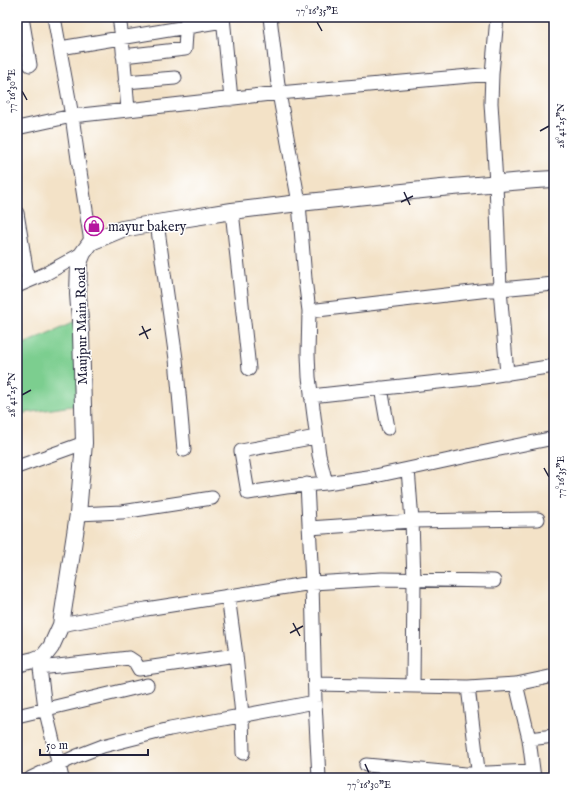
<svg xmlns="http://www.w3.org/2000/svg" width="571" height="795" viewBox="0 0 571 795" font-family="'IM FELL English',serif">
  <style>
    .green { fill: #7bce8f; stroke: #4e7865 }
    .lines { fill: none; stroke-linecap: round; stroke-linejoin: round }
    .minor-casing { stroke: #413f50; stroke-width: 15 }
    .tertiary-casing { stroke: #413f50; stroke-width: 18 }
    .minor { stroke: #fff; stroke-width: 13 }
    .tertiary { stroke: #fff; stroke-width: 16 }
    .ticks { fill: none; stroke: #22223b; stroke-width: 1.5 }
    .labels { text-anchor: middle; stroke-width: 3; stroke-linejoin: round; paint-order: stroke }
    .poi-label { font-size: 14px; fill: #22223b; stroke: #fff; text-anchor: start }
    .street-label { font-size: 14px; fill: #22223b; stroke: #fff }
    .neatline { fill: none; stroke: #22223b; stroke-width: 1.5 }
    .ticks-label { font-size: 10px; text-anchor: middle; fill: #22223b }
  </style>
  <rect width="100%" height="100%" fill="#fff"/>
  <filter id="ink" filterUnits="userSpaceOnUse"><feTurbulence type="fractalNoise" baseFrequency=".025" numOctaves="2"/><feDisplacementMap in="SourceGraphic" scale="8" xChannelSelector="R" yChannelSelector="G"/><feConvolveMatrix kernelMatrix="1 2 1 2 8 2 1 2 1" color-interpolation-filters="sRGB"/></filter>
  <filter id="wash" filterUnits="userSpaceOnUse"><feTurbulence type="fractalNoise" baseFrequency=".012" numOctaves="4" result="noise"/><feDisplacementMap in="SourceGraphic" scale="16" xChannelSelector="R" yChannelSelector="G"/><feGaussianBlur stdDeviation="0.9" result="paint"/><feColorMatrix in="noise" values="0 0 0 0 0 0 0 0 0 0 0 0 0 0 0 0 0 1.4 0 .05"/><feComposite in="paint" operator="in"/></filter>
  <g filter="url(#wash)">
    <rect width="100%" height="100%" fill="#f3e2c7"/>
    <path class="green" d="M80,319L79,405L18,414L17,408V347Z"/>
  </g>
  <g filter="url(#ink)">
    <g class="lines">
      <defs>
        <path id="minor" d="M22,17L30,65
          M54,17L72,116L78,159L91,242
          M119,17L122,38L128,110
          M223,17L231,99
          M270,17L279,93L299,203L305,279L309,311L308,354L309,377L319,455L326,483
          M497,17L492,74L491,103L496,183L500,289L507,374
          M60,48L223,21
          M123,56L185,49L187,17
          M125,82L175,78
          M17,128L72,116L128,110L279,93L492,74
          M232,211L249,369
          M17,213L28,281
          M157,223L176,359L184,450
          M17,286L45,274L83,253
          M309,311L489,290L554,284
          M381,388L388,428
          M311,396L484,377L554,366
          M316,437L241,451L248,493L286,487L326,483L375,476L408,469L495,450L554,438
          M17,467L84,443
          M408,469L412,521L414,580L413,686
          M307,484L312,583L315,702L319,778
          M78,514L122,512L212,498
          M309,528L412,521L538,519
          M228,596L236,655L242,715L243,753
          M61,625L146,609L312,583L382,579L494,581
          M39,660L45,708L62,778
          M40,668L129,658L135,662L139,669L236,655
          M315,684L468,687L516,684L554,676
          M516,684L529,739L534,778
          M468,687L479,778
          M17,716L147,685
          M529,739L554,736
          M366,765L465,774L533,771
          M31,778L77,756L103,746L170,729L315,702"/>
        <path id="tertiary" d="M17,664L34,660L44,656L51,647L61,625L78,514L84,443L81,333L78,294L79,263L83,253L91,242L122,229L157,223L232,211L299,203L441,188L536,180L554,179"/>
      </defs>
      <use href="#minor" class="minor-casing"/>
      <use href="#tertiary" class="tertiary-casing"/>
      <use href="#minor" class="minor"/>
      <use href="#tertiary" class="tertiary"/>
    </g>
  </g>
  <path class="ticks" d="M317,22L322,31M22,91L27,100M540,131L549,126M404,192L410,205M401,202L413,196M142,326L148,339M139,335L151,329M22,395L31,390M544,468L549,477M293,623L300,636M290,633L303,626M365,764L369,773"/>
  <defs>
    <symbol id="shop-ring" viewBox="-11 -11 22 22"><circle r="9.5" fill="#fff" stroke="#b5179e" stroke-width="1.5"/><path d="M-5-2.5h2.3a2.7 3.5 0 0 1 5.4 0H5L5.5 6h-11ZM-1.5-2.5h3a1.5 2.3 0 0 0-3 0Z" fill="#b5179e"/></symbol>
  </defs>
  <g fill-rule="evenodd">
    <use href="#shop-ring" x="83" y="215" width="22" height="22"/>
  </g>
  <g class="labels">
    <g class="poi-label">
      <text x="108" y="231">mayur bakery</text>
    </g>
    <g class="street-label">
      <text transform="translate(81 326) rotate(-91)" y="5">Maujpur Main Road</text>
    </g>
  </g>
  <rect width="571" height="795" fill="none" stroke="#fff" stroke-width="44"/>
  <path d="M40 749v6h108v-6" fill="none" stroke="#22223b" stroke-width="2"/>
  <text x="46" y="749" font-size="12" fill="#22223b" stroke="#ffffff" stroke-width="3" paint-order="stroke">50 m</text>
  <rect x="22" y="22" width="527" height="751" class="neatline"/>
  <g class="ticks-label">
    <text x="317" y="14">77°16'35"E</text>
    <text transform="translate(11 91) rotate(-90)" y="4">77°16'30"E</text>
    <text transform="translate(560 126) rotate(-90)" y="4">28°41'25"N</text>
    <text transform="translate(11 395) rotate(-90)" y="4">28°41'25"N</text>
    <text transform="translate(560 477) rotate(-90)" y="4">77°16'35"E</text>
    <text x="369" y="788">77°16'30"E</text>
  </g>
</svg>
